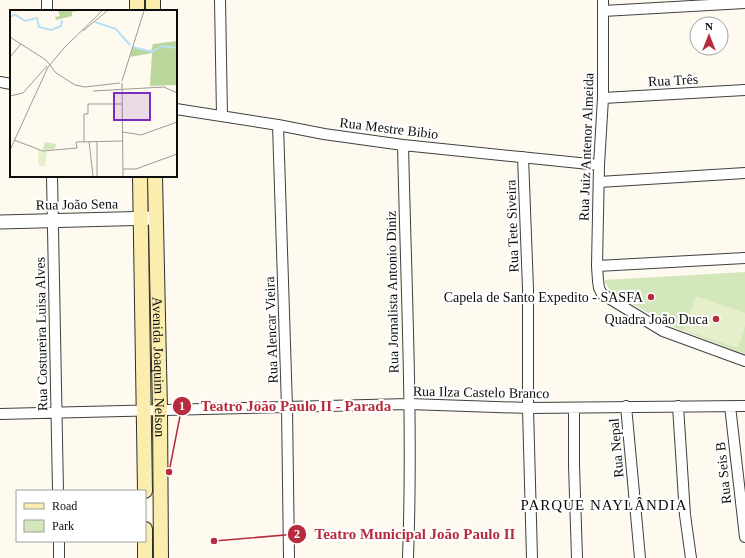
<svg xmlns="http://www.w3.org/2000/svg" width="745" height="558" viewBox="0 0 745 558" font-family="'Times New Roman',serif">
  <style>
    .green { fill: #d4e7ba }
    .pitch { fill: #e5efcb }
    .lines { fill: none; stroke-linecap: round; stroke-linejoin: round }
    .minor-casing { stroke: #404040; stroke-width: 12 }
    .tertiary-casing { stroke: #404040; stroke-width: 15 }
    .secondary-casing { stroke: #2f2f2f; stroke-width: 16 }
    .minor { stroke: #fff; stroke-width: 10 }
    .tertiary { stroke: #fff; stroke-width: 13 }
    .secondary { stroke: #fbedad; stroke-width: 14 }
    .poi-dot { fill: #b72c3c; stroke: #fff; stroke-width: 1.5 }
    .labels { text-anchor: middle; stroke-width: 4; stroke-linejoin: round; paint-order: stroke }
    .street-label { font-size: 14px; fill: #0d0d0d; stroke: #fff }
    .poi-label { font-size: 14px; fill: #0d0d0d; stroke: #fff; text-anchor: end }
    .neighbourhood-label { font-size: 15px; letter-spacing: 1px; fill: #0d0d0d; stroke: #fff }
    .inset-river { fill: none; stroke: #b6e0f3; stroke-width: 2 }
    .inset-road { fill: none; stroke: #9e9b95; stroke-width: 1 }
    .view { fill: #7b2cbf; fill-opacity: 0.15; stroke: #7b2cbf; stroke-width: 2 }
    .inset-edge { fill: none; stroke: #0d0d0d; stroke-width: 2 }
    .leader { fill: none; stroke: #b72c3c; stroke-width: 1.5 }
    .callout-dot { fill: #b72c3c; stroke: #fff; stroke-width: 1.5 }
    .mark-label { font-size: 12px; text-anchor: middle; font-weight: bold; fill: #fff }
    .callout-label { font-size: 15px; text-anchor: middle; font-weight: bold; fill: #b72c3c; stroke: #fff; stroke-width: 4; stroke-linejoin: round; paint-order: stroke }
  </style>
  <rect width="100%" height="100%" fill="#fefaef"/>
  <path class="green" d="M745,272V354L668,325L611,291L603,280Z"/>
  <path class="pitch" d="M696,296L745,313V326L738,348L684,330Z"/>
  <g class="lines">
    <defs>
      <path id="minor" d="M47,0V11
        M220,0L222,116
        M603,0V98L599,165L597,266L598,281L599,288L602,294L663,331L745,361
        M603,11L745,3
        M0,82L11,84
        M603,98L745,90
        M176,109L278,125L324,134L403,145L599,165
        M278,125L287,407L289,558
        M403,145C406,283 413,421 408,558
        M523,157L528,289V408L532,558
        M52,176L58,491
        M599,182L745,173
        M597,266L745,258
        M626,406L640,558
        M678,406L685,515L691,558
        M730,406L745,537
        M574,408V465L577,558
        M0,414L409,404L528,408L745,406
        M59,541V558"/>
      <path id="tertiary" d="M0,222L155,218"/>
      <g id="secondary">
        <path d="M137,0V11"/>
        <path d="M153,0V11"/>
        <path d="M140,176L145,491"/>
        <path id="s1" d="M155,176L160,410L161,558"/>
        <path d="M145,529V558"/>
      </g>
    </defs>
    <use href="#minor" class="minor-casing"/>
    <use href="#tertiary" class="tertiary-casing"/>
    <use href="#secondary" class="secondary-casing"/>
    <use href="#minor" class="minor"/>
    <use href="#tertiary" class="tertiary"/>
    <use href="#secondary" class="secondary"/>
  </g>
  <g class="poi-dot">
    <circle cx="651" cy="297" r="4"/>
    <circle cx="716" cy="319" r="4"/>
  </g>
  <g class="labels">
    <g class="street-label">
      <text transform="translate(673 80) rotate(-3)" y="5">Rua Três</text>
      <text transform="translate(389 128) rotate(7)" y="5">Rua Mestre Bibio</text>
      <text transform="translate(586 147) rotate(-88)" y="5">Rua Juiz Antenor Almeida</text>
      <text transform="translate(77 204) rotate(-1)" y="5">Rua João Sena</text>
      <text transform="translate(512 226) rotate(-92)" y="5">Rua Tete Siveira</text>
      <text transform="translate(392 292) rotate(-91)" y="5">Rua Jornalista Antonio Diniz</text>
      <text transform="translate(271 330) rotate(-92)" y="5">Rua Alencar Vieira</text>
      <text transform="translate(41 334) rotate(-91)" y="5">Rua Costureira Luisa Alves</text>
      <text dy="5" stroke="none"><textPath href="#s1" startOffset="191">Avenida Joaquim Nelson</textPath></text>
      <text transform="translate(481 392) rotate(1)" y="5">Rua Ilza Castelo Branco</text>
      <text transform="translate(616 448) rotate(-95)" y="5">Rua Nepal</text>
      <text transform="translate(723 473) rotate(-96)" y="5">Rua Seis B</text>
    </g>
    <g class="poi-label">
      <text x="643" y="302">Capela de Santo Expedito - SASFA</text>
      <text x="708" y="324">Quadra João Duca</text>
    </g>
    <g class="neighbourhood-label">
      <text x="604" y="510">PARQUE NAYLÂNDIA</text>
    </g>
  </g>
  <g transform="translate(10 10)">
    <rect width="167" height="167" fill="#fefaef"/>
    <path d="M35,132L46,134L45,139L33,140Z" fill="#d4e7ba"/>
    <path d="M48,1H67L62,2V6L46,10L45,7L50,6ZM167,31V75L140,76L142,43L120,47L123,37L141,41L143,34Z" fill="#b9d79a"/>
    <path d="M28,140L37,142L35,156H29Z" fill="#e5efcb"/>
    <path class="inset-river" d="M0,6L6,5L15,11L27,8L29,17L41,20L51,16L52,10M85,12L106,19L120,35M123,37L142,42L152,36L167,38"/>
    <path class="inset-road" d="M73,21L97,1M0,27L36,50L46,63L65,75L75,77L110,73M0,47L11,34M112,71L134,1M112,73L113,166M83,81L154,77L167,83M0,86L13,83L37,56M113,122L131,125L167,112M4,130L33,141L67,138L66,132M79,131L83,166M66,132L113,131M74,132V104H78V94H112M87,132V166M0,140L38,57L54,38L92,1M113,159H126L167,144"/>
    <path class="view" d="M104,83H140V110H104Z"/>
    <rect width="167" height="167" class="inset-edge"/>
  </g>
  <path class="leader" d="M169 472L182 406M214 541L297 534"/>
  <g class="callout-dot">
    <circle cx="169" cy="472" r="4"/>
    <circle cx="214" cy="541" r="4"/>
    <circle cx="182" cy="406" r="10"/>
    <circle cx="297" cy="534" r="10"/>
  </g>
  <g class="mark-label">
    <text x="182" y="410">1</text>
    <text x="297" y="538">2</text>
  </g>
  <g class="callout-label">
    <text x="296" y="411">Teatro João Paulo II - Parada</text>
    <text x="415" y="539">Teatro Municipal João Paulo II</text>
  </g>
  <rect x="16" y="490" width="130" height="52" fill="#ffffff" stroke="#9e9e9e"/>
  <rect x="24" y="503" width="20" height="6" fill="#fbedad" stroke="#9e9e9e"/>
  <text x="52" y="510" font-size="12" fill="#0d0d0d">Road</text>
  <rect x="24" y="520" width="20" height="12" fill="#d4e7ba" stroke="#9e9e9e"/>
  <text x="52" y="530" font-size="12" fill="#0d0d0d">Park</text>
  <g transform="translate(709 36)"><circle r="19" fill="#ffffff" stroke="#9e9e9e"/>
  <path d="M0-3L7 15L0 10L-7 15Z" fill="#b72c3c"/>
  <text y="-6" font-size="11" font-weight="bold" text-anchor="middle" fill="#0d0d0d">N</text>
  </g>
</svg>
